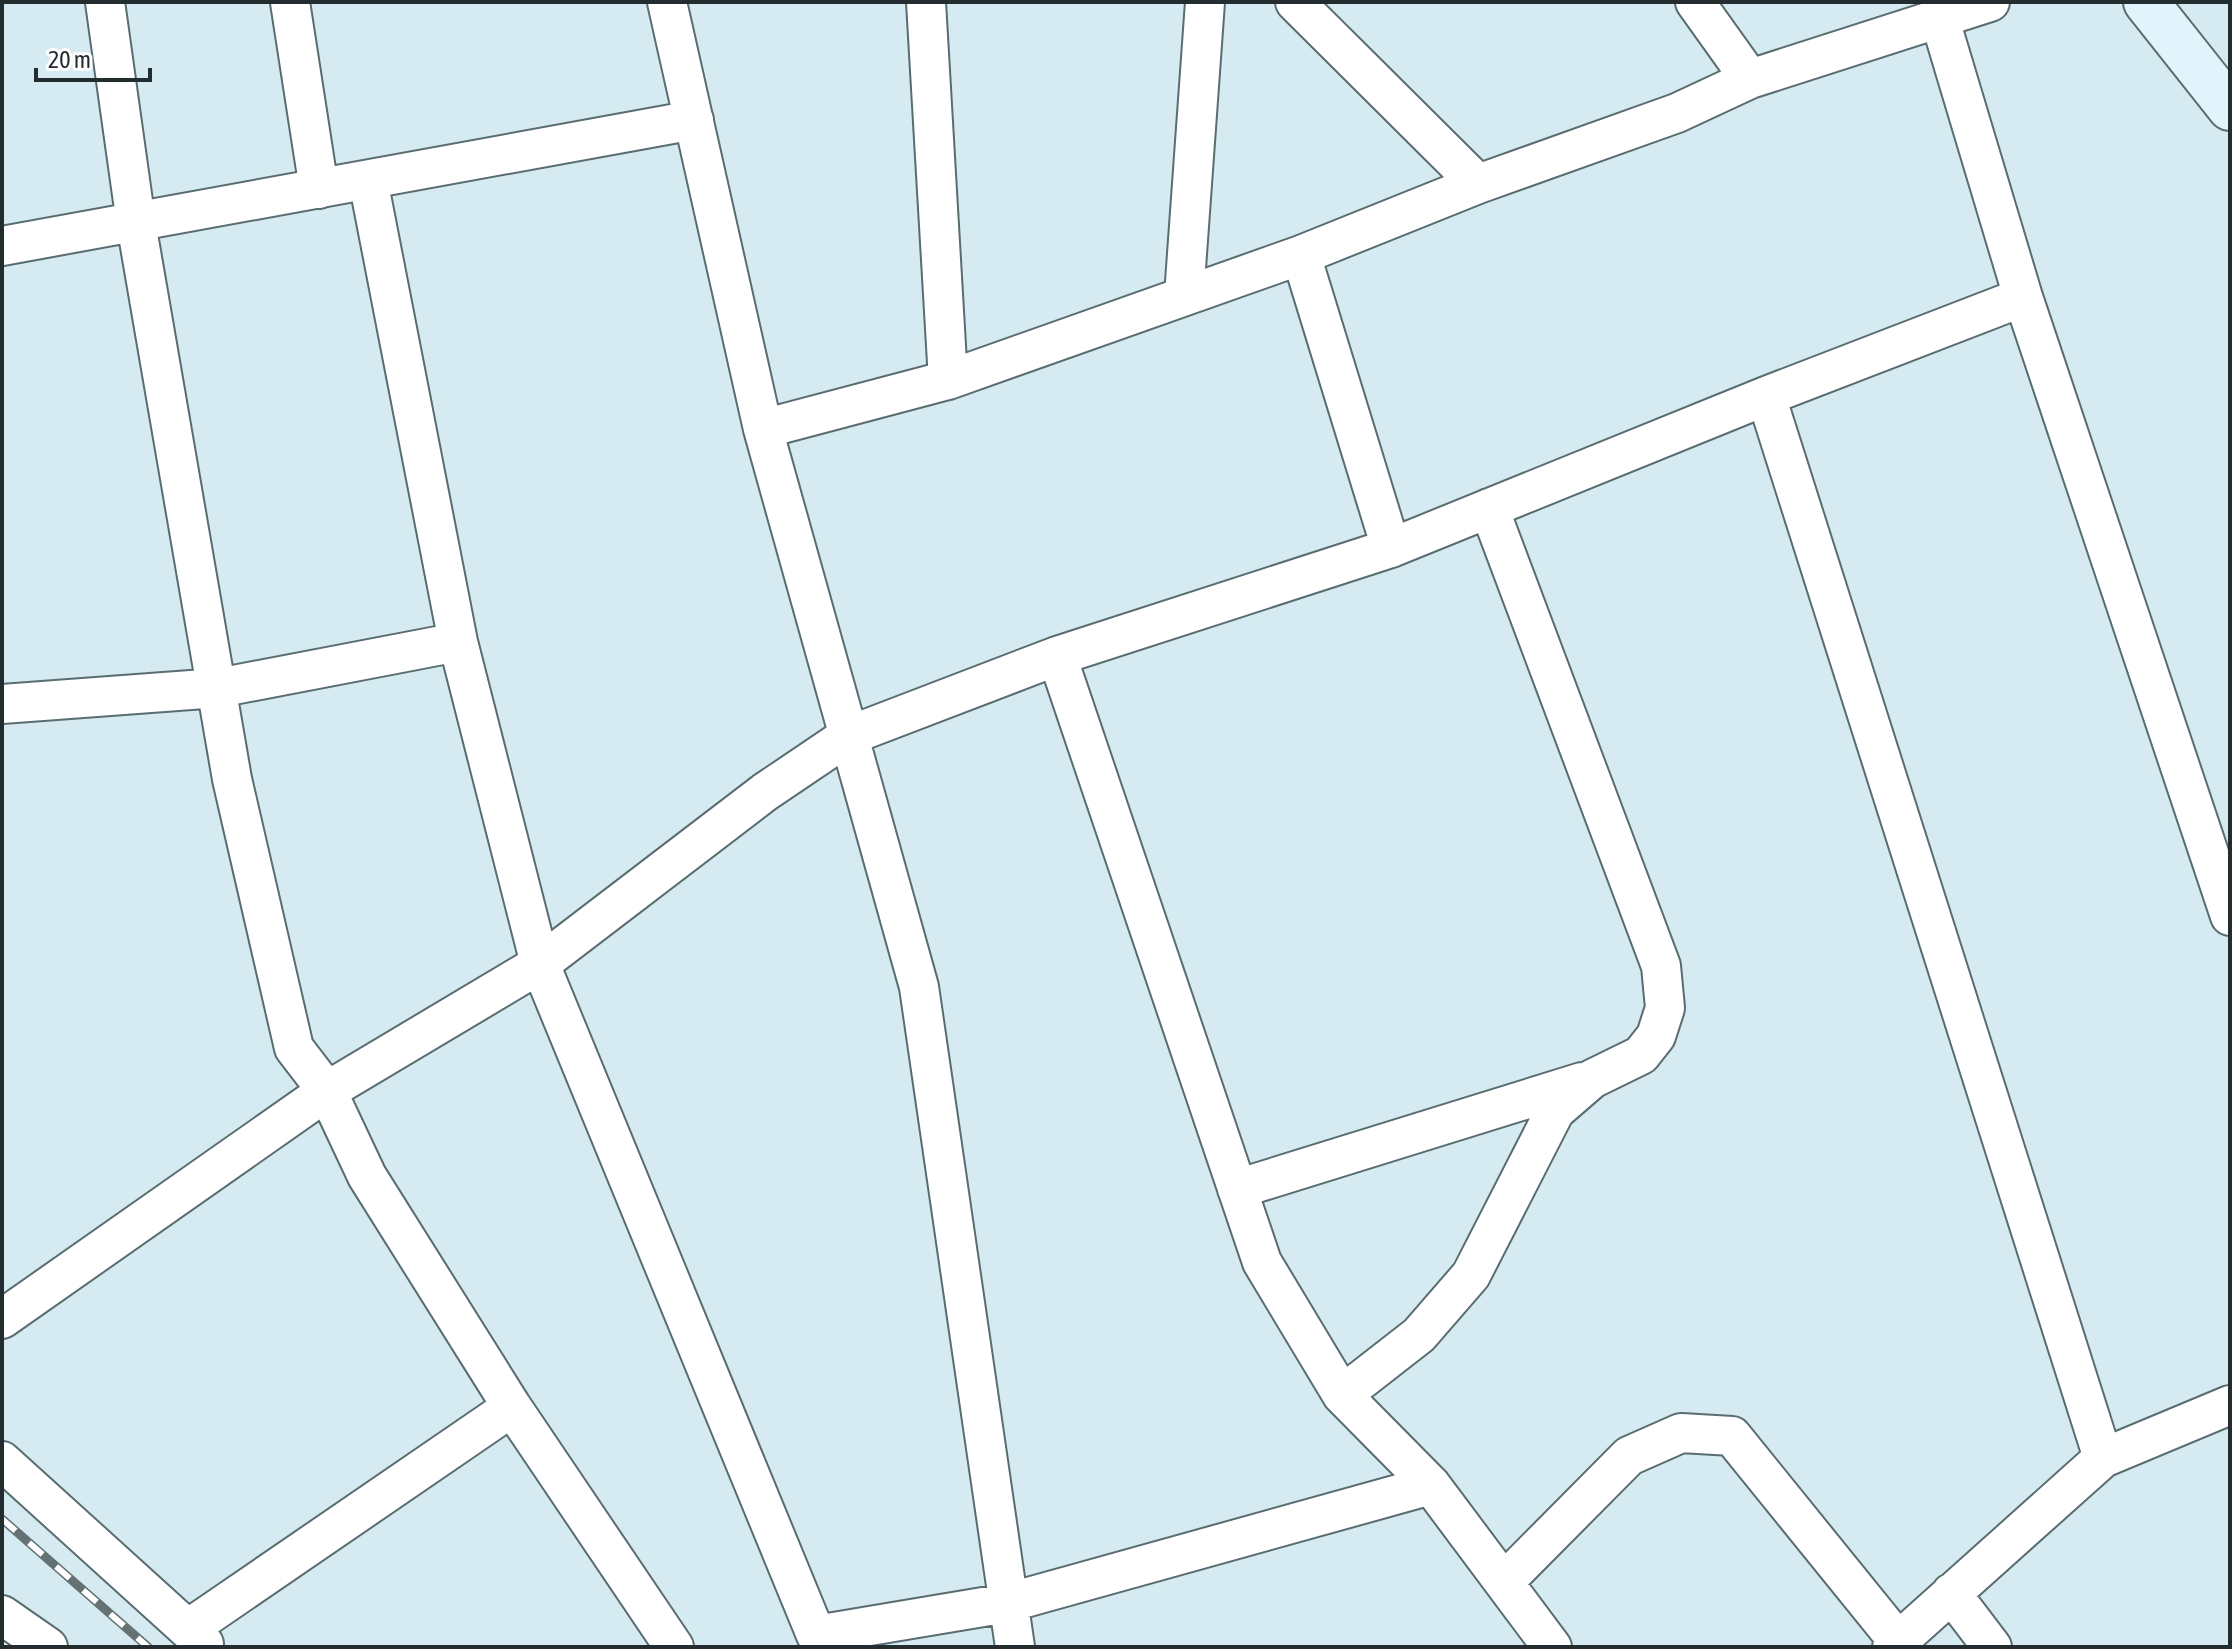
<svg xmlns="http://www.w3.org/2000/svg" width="2232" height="1649" viewBox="0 0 2232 1649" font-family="'Asap Condensed',sans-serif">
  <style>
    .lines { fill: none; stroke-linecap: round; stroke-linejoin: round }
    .minor-casing { stroke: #596c71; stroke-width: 42 }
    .secondary-casing { stroke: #596c71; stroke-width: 48 }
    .minor { stroke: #fff; stroke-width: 38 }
    .secondary { stroke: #e3f3fb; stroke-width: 44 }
    .rail-casing { stroke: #647275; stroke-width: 9 }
    .rail { stroke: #fff; stroke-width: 6; stroke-dasharray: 18; stroke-linecap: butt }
  </style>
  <rect width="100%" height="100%" fill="#d5ebf1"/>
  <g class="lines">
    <defs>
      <path id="minor" d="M105,2L136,223L232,779L294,1048L327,1091L367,1176L512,1407L674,1647
        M290,2L319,189
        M667,2L763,429L919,987L1015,1647
        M926,2L948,380
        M1295,2L1478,184
        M1695,2L1750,79
        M1940,20L2023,297L2230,916
        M368,180L458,642L540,964L816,1635L1007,1603L1431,1485
        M2,246L694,120
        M1301,255L1391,548
        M1184,296L1205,2
        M1766,396L2103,1458
        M763,429L948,380L1301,255L1478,184L1677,113L1750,79L1990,2
        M1057,656L1262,1262L1342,1395L1431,1485L1552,1647
        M2,704L218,688L458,642
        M1237,1189L1582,1082
        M2,1319L327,1091L540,964L765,792L848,736L1057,656L1391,548L1766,396L2023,297
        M1342,1395L1419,1335L1471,1275L1555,1111L1592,1079L1641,1055L1656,1036L1665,1008L1661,966L1489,508
        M2,1461L204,1644
        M1505,1581L1629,1456L1681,1433L1732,1436L1898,1641
        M1951,1593L1992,1647
        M2,1615L48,1647
        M188,1629L512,1407
        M1892,1647L2103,1458L2230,1405"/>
      <path id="secondary" d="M2146,2L2230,108"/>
    </defs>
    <use href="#minor" class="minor-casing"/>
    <use href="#secondary" class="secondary-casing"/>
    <use href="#minor" class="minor"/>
    <use href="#secondary" class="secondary"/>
    <defs>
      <path id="rail" d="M2,1519L148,1647"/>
    </defs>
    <use href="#rail" class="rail-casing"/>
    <use href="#rail" class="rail"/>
  </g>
  <rect width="2232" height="1649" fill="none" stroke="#232c2e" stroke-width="8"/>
  <path d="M36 68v12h114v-12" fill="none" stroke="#232c2e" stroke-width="4"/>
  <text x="48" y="68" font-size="24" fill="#232c2e" stroke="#ffffff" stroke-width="6" paint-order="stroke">20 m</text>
</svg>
